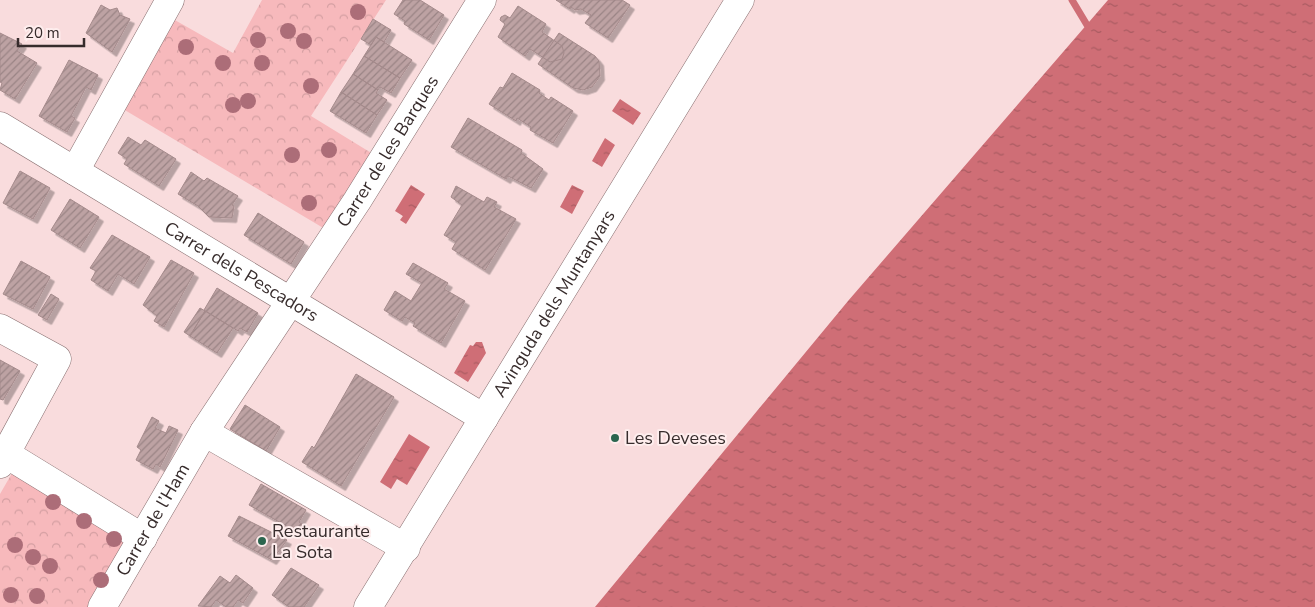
<svg xmlns="http://www.w3.org/2000/svg" width="1315" height="607" viewBox="0 0 1315 607" font-family="'Nunito Sans',sans-serif">
  <style>
    .park { fill: url(#park-crowns) }
    .water { fill: url(#water-ripples) }
    .lines { fill: none; stroke-linecap: round; stroke-linejoin: round }
    .stream { stroke: #cf6e76; stroke-width: 7 }
    .building { fill: url(#building-hatch); stroke: #a48a8b; filter: url(#shadow) }
    .minor-casing { stroke: #886f70; stroke-width: 29 }
    .minor { stroke: #fff; stroke-width: 28 }
    .tree { fill: #ac6d78 }
    .poi-dot { fill: #2b664f; stroke: #feeded; stroke-width: 2 }
    .labels { text-anchor: middle; stroke-width: 4; stroke-linejoin: round; paint-order: stroke }
    .street-label { font-size: 18px; fill: #372c2c; stroke: #feeded }
    .poi-label { font-size: 18px; fill: #372c2c; stroke: #feeded; text-anchor: start }
  </style>
  <defs>
    <pattern id="park-crowns" width="20" height="18" patternUnits="userSpaceOnUse" patternTransform="scale(1.25)"><rect width="20" height="18" fill="#f7b9bc"/><path d="M2 6a3 3 0 1 1 6 0M12 15a3 3 0 1 1 6 0" fill="none" stroke="#d49fa2"/></pattern>
    <pattern id="water-ripples" width="26" height="14" patternUnits="userSpaceOnUse" patternTransform="scale(1.25)"><rect width="26" height="14" fill="#cf6e76"/><path d="M2 4q2-2 4 0t4 0M15 11q2-2 4 0t4 0" fill="none" stroke="#a95b61"/></pattern>
    <pattern id="building-hatch" width="6" height="6" patternUnits="userSpaceOnUse" patternTransform="scale(1.25)"><rect width="6" height="6" fill="#bda2a3"/><path d="M-1 1l2-2M0 6l6-6M5 7l2-2" fill="none" stroke="#9a8485"/></pattern>
    <filter id="shadow"><feDropShadow dx="4.5" dy="4.5" stdDeviation="0" flood-color="#0004"/></filter>
  </defs>
  <rect width="100%" height="100%" fill="#f9dcdd"/>
  <path class="park" d="M262,0H386L311,116L373,154L325,229L123,109L173,19L233,53Z
    M15,468L126,541L91,607H0V494Z"/>
  <path class="water" d="M1108,0H1315V607H595L848,301Z
    M620,99L641,113L633,125L612,111Z
    M605,138L615,145L602,167L592,161Z
    M411,185L425,194L406,224L400,220L403,216L395,211Z
    M572,185L584,191L572,214L560,207Z
    M476,342H482L486,353L468,382L454,373L470,345L473,346Z
    M409,434L430,447L407,485L397,479L391,489L380,482Z"/>
  <g class="lines">
    <path class="stream" d="M1072,0L1087,25"/>
  </g>
  <path class="building" d="M403,0H420L444,15L429,40L404,24L405,21L394,14Z
    M556,0H622L630,5L608,38L585,23L591,15L581,9L575,10L571,7L570,9Z
    M101,5L110,10L117,8L120,15L130,19L112,52L86,33Z
    M518,6L546,24L542,32L562,46L564,53L562,59L550,62L530,49L525,56L498,37L505,24L500,20L501,17L505,15L510,18Z
    M373,19L391,30L384,42L376,37L371,45L361,39Z
    M0,33L22,44L17,51L37,63L15,99L0,90L2,83L0,82Z
    M559,33L595,56L599,61L600,76L592,87L583,90L573,88L538,64Z
    M376,37L412,60L400,78L364,56Z
    M364,56L400,78L391,93L380,87L378,90L353,74Z
    M69,60L98,75L91,90L86,87L71,116L75,118L67,132L39,116Z
    M512,73L540,90L539,93L549,100L551,97L573,111L553,143L530,130L531,127L517,118L516,121L489,104L500,87L503,88Z
    M353,74L378,90L376,93L387,100L377,115L341,92Z
    M341,92L377,115L366,133L330,111Z
    M468,118L522,150L521,153L543,169L531,188L508,176L506,179L451,147Z
    M128,137L141,145L145,140L176,159L159,186L124,164L127,159L118,153Z
    M20,171L50,188L33,219L3,203Z
    M191,172L204,181L207,178L238,196L232,205L234,206L232,218L209,217L198,206L178,194Z
    M456,186L484,202L487,197L497,202L494,207L516,219L485,270L452,249L456,242L444,235L462,205L451,197Z
    M70,199L99,217L80,248L51,230Z
    M258,213L304,242L291,264L244,235Z
    M112,235L150,257L134,284L118,274L108,291L91,280L96,271L90,268Z
    M171,260L194,273L164,327L154,321L157,316L143,305Z
    M21,261L50,277L33,309L3,294Z
    M413,263L448,283L444,289L465,301L441,343L413,326L415,323L405,317L402,321L384,310L395,291L411,301L422,283L406,274Z
    M217,288L258,313L247,332L240,328L238,331L204,310Z
    M51,294L59,299L47,320L38,315Z
    M200,308L205,311L190,336L184,332Z
    M205,311L233,328L217,353L190,336Z
    M0,360L20,371L3,400L0,399Z
    M356,374L394,397L341,486L302,462L312,446L314,448Z
    M245,405L280,427L266,451L230,429Z
    M152,417L159,421L155,428L166,433L169,426L178,430L160,467L156,464L153,469L136,460L141,450L137,447Z
    M261,484L306,510L299,522L302,524L297,532L249,505Z
    M239,516L287,540L272,560L228,536Z
    M291,568L319,585L304,607H289L272,595Z
    M236,575L253,588L243,603L238,600L233,607H226L216,600L211,607L198,606L220,576L230,583Z"/>
  <g class="lines">
    <defs>
      <g id="minor">
        <path id="s1" d="M0,126L484,418"/>
        <path d="M75,171L170,0"/>
        <path d="M0,328L57,359L0,464"/>
        <path d="M204,432L406,548"/>
        <path d="M6,454L143,538"/>
        <path id="s2" d="M102,607L204,432L357,201L482,0"/>
        <path id="s3" d="M368,607L740,0"/>
      </g>
    </defs>
    <use href="#minor" class="minor-casing"/>
    <use href="#minor" class="minor"/>
  </g>
  <g class="tree">
    <circle cx="358" cy="12" r="8"/>
    <circle cx="288" cy="31" r="8"/>
    <circle cx="258" cy="40" r="8"/>
    <circle cx="304" cy="41" r="8"/>
    <circle cx="186" cy="47" r="8"/>
    <circle cx="223" cy="63" r="8"/>
    <circle cx="262" cy="63" r="8"/>
    <circle cx="311" cy="86" r="8"/>
    <circle cx="248" cy="101" r="8"/>
    <circle cx="233" cy="105" r="8"/>
    <circle cx="329" cy="150" r="8"/>
    <circle cx="292" cy="155" r="8"/>
    <circle cx="309" cy="203" r="8"/>
    <circle cx="53" cy="502" r="8"/>
    <circle cx="84" cy="521" r="8"/>
    <circle cx="114" cy="539" r="8"/>
    <circle cx="15" cy="545" r="8"/>
    <circle cx="33" cy="557" r="8"/>
    <circle cx="50" cy="566" r="8"/>
    <circle cx="101" cy="580" r="8"/>
    <circle cx="11" cy="595" r="8"/>
    <circle cx="37" cy="596" r="8"/>
  </g>
  <g class="poi-dot">
    <circle cx="615" cy="438" r="5"/>
    <circle cx="262" cy="541" r="5"/>
  </g>
  <g class="labels">
    <g class="street-label">
      <text dy="6" stroke="none"><textPath href="#s2" startOffset="538">Carrer de les Barques</textPath></text>
      <text dy="6" stroke="none"><textPath href="#s1" startOffset="282">Carrer dels Pescadors</textPath></text>
      <text dy="6" stroke="none"><textPath href="#s3" startOffset="356">Avinguda dels Muntanyars</textPath></text>
      <text dy="6" stroke="none"><textPath href="#s2" startOffset="101">Carrer de l’Ham</textPath></text>
    </g>
    <g class="poi-label">
      <text x="625" y="444">Les Deveses</text>
      <text x="272" y="537">Restaurante<tspan x="272" dy="21">La Sota</tspan></text>
    </g>
  </g>
  <path d="M18 38v8h66v-8" fill="none" stroke="#372c2c" stroke-width="2.5"/>
  <text x="25" y="38" font-size="15" fill="#372c2c" stroke="#feeded" stroke-width="4" paint-order="stroke">20 m</text>
</svg>
